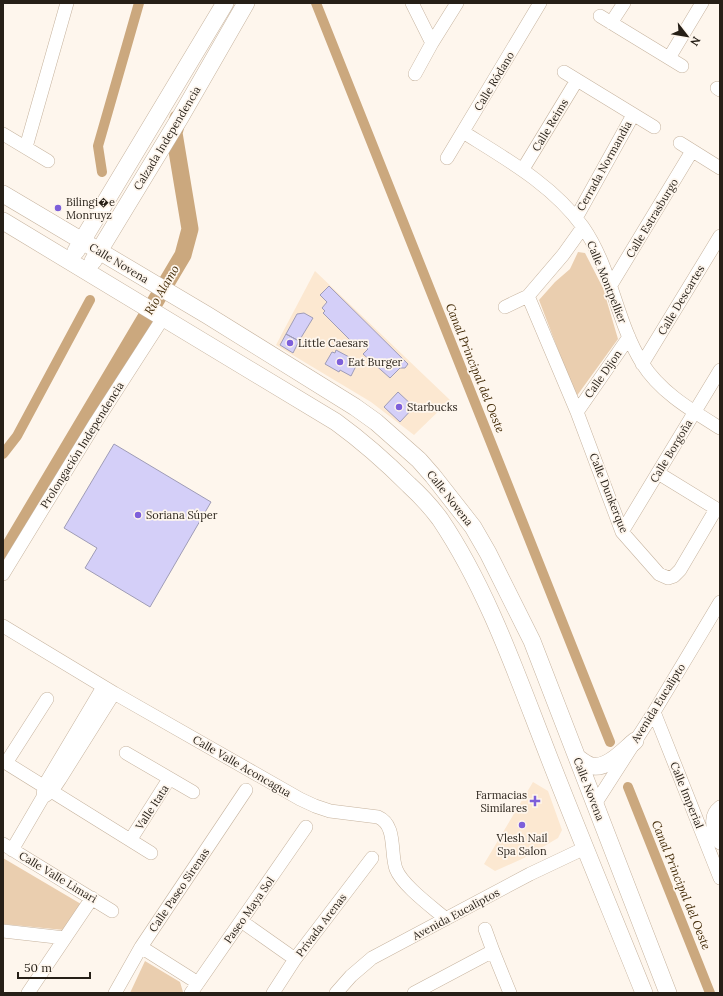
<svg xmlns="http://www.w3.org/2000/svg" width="723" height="996" viewBox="0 0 723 996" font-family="Lora,serif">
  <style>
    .built { fill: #fce8d1 }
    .green { fill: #eaceaf }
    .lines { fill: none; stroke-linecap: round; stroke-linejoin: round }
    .canal { stroke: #cba87e; stroke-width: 10 }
    .river { stroke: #cba87e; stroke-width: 17 }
    .building { fill: #d4cff8; stroke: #9f9cb6 }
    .minor-casing { stroke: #c6b39e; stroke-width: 14 }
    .major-casing { stroke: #c6b39e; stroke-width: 18 }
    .minor { stroke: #fff; stroke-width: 13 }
    .major { stroke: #fff; stroke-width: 17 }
    .poi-dot { fill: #7d5fda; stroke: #fef6ed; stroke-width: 1.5 }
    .labels { text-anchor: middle; stroke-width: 3.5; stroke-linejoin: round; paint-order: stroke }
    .street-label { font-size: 11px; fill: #261f17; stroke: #fef6ed }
    .poi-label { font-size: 11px; fill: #261f17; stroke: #fef6ed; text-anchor: start }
    .water-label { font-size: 12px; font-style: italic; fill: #422a06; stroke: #fef6ed }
  </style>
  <rect width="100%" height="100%" fill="#fef6ed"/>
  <path class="built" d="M315,271L450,400L414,435L371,402L276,345Z
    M533,782L548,791L562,830L558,838L524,858L495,871L484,864Z"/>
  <path class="green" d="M578,252L585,253L603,288L618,339L576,397L539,300L555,282L570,269Z
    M3,858L81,904L64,930L3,924Z
    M145,961L180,982L183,992L182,993H130Z"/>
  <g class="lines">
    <path class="canal" d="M316,3L610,742
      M102,172L98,146L139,3
      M3,454L17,436L90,300
      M628,787L710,993"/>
    <path class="river" d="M3,558L183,255L190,229L174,133L178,118"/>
  </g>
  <path class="building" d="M329,286L408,364L405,368H400L390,378L363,354L368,349L365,346L368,343L366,342L359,349L323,313L325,311L322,308L327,302L320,295Z
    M304,313L313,318L299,341L286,334L297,314Z
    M286,334L299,341L293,353L280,345Z
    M336,350L351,358L350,361L357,364L351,376L340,370L339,372L325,364L332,352L335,353Z
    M398,392L414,407L400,422L384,407Z
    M114,444L211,502L150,607L85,568L97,548L64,528Z"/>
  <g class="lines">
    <defs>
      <path id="minor" d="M412,3L432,43
        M600,16L682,66
        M611,23L624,3
        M669,58L702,3
        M564,72L654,127
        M415,74L432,43L457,3
        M717,88L720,90
        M463,132C506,159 553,185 583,227C612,269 616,321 642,363C660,392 691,410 720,428
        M3,134L48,161
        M680,143L720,168
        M26,147L67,3
        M447,158L540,3
        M523,169L577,80
        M576,218L633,115
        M611,285L692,151
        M528,296L577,412L622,532L659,574L668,578L674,576L680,570L716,509
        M505,307L528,296L563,255L583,227
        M642,364L720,236
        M577,412L629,337
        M658,473L720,511
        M622,532L720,370
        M3,574L96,422L163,318
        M3,626L114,693L300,799L315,806L330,811L378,817C397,825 390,853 396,869C402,885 432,907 446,919
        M654,712L720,878
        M126,753L193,792
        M3,761L151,853
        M6,763L47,699
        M45,796L52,791L60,779L114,693
        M595,804L654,712L720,602
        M720,807C707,817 714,831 720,843
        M131,839L169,779
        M3,844L112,911
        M12,850L43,797L44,786L103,687
        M241,921L295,959
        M485,929L493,951L510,993
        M3,931L65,938
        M141,947L198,983
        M28,993L92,898
        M115,993L141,947L246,790
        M191,993L306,827
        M273,993L295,959L372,858
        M336,993L351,976L372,958L530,874L585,848
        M414,993L493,951"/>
      <path id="major" d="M3,194L207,315L355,407L376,422L419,460L433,476L473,527L488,553L532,641L668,993
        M3,221L336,422C362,441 386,462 409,485C420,495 431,507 440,519C487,589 515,670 545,747C577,830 611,911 644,993
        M76,251L225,3
        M93,261L181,116L246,3
        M578,758C582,761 587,765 592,766C608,769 624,750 635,741"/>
    </defs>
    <use href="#minor" class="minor-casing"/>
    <use href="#major" class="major-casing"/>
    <use href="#minor" class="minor"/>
    <use href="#major" class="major"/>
  </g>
  <g class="poi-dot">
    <circle cx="58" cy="208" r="4"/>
    <circle cx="290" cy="343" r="4"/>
    <circle cx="340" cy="362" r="4"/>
    <circle cx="399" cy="407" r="4"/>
    <circle cx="138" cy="515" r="4"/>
    <path d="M533 795h4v4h4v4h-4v4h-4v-4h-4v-4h4z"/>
    <circle cx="522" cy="825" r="4"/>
  </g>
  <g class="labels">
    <g class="street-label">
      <text transform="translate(494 81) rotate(-59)" y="4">Calle Ródano</text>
      <text transform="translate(550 125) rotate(-59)" y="4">Calle Reims</text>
      <text transform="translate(167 138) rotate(-59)" y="4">Calzada Independencia</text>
      <text transform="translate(604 166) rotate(-61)" y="4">Cerrada Normandia</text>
      <text transform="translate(652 218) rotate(-59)" y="4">Calle Estrasburgo</text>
      <text transform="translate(119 263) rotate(31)" y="4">Calle Novena</text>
      <text transform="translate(607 282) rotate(68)" y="4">Calle Montpellier</text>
      <text transform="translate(681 300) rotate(-59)" y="4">Calle Descartes</text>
      <text transform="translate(603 374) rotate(-55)" y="4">Calle Dijon</text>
      <text transform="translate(82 445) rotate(-58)" y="4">Prolongación Independencia</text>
      <text transform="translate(671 451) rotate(-59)" y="4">Calle Borgoña</text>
      <text transform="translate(609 493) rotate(68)" y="4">Calle Dunkerque</text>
      <text transform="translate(450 498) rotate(52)" y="4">Calle Novena</text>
      <text transform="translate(658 703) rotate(-58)" y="4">Avenida Eucalipto</text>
      <text transform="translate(242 766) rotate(30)" y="4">Calle Valle Aconcagua</text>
      <text transform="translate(589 789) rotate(69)" y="4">Calle Novena</text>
      <text transform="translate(687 795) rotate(68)" y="4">Calle Imperial</text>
      <text transform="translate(152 807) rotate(-57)" y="4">Valle Itata</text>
      <text transform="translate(58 877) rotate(31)" y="4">Calle Valle Limari</text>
      <text transform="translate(179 890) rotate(-56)" y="4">Calle Paseo Sirenas</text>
      <text transform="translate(249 910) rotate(-55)" y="4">Paseo Maya Sol</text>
      <text transform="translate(456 914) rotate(-28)" y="4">Avenida Eucaliptos</text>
      <text transform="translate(321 925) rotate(-53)" y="4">Privada Arenas</text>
    </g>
    <g class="poi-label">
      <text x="66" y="206">Bilingi�e<tspan x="66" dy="13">Monruyz</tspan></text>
      <text x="298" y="347">Little Caesars</text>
      <text x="348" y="366">Eat Burger</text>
      <text x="407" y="411">Starbucks</text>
      <text x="146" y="519">Soriana Súper</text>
      <text x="527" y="799" text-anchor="end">Farmacias<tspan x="527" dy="13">Similares</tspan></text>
      <text x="522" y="842" text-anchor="middle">Vlesh Nail<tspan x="522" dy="13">Spa Salon</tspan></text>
    </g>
    <g class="water-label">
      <text transform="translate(162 290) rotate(-59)" y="4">Río Alamo</text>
      <text transform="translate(475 368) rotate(68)" y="4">Canal Principal del Oeste</text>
      <text transform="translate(681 885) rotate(68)" y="4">Canal Principal del Oeste</text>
    </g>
  </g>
  <rect width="723" height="996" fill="none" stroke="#261f17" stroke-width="8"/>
  <g transform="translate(687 36) rotate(121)" stroke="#fef6ed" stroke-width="3" paint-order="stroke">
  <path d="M0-3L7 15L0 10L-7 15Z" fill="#261f17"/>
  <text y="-6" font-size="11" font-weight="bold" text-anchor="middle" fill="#261f17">N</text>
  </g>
  <path d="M18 972v6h72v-6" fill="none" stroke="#261f17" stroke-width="2"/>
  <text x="24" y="972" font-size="12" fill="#261f17" stroke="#fef6ed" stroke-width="3" paint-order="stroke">50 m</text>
</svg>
